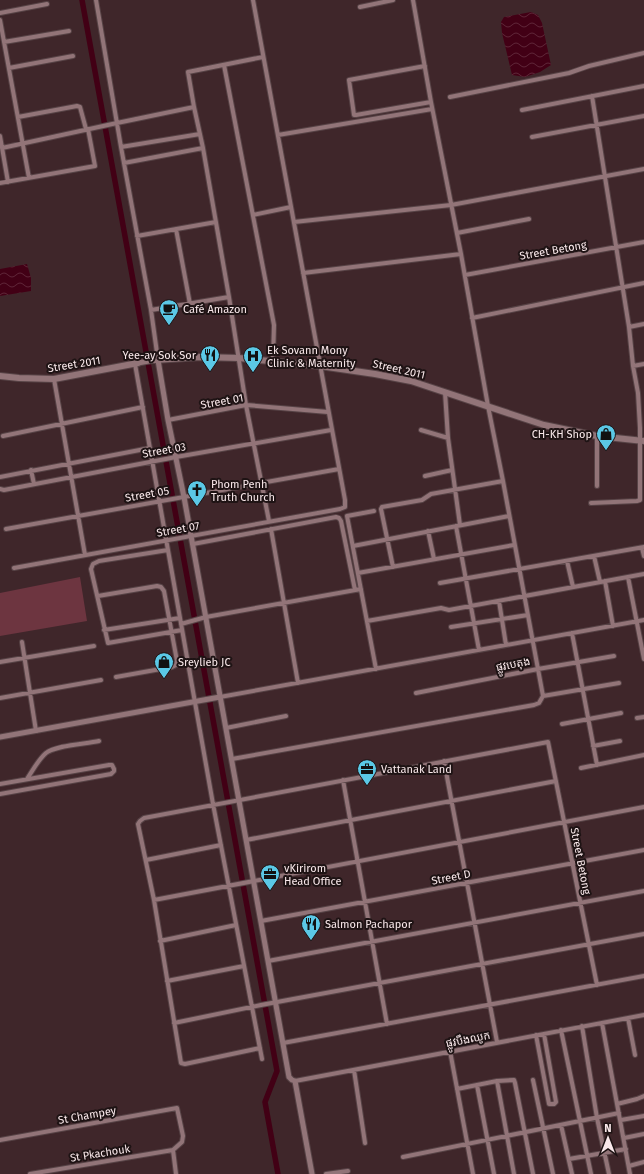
<svg xmlns="http://www.w3.org/2000/svg" width="644" height="1174" viewBox="0 0 644 1174" font-family="'Fira Sans','Noto Sans Khmer',sans-serif">
  <style>
    .green { fill: #6d3540 }
    .water { fill: url(#water-waves) }
    .lines { fill: none; stroke-linecap: round; stroke-linejoin: round }
    .canal { stroke: #420015; stroke-width: 5.5 }
    .minor-casing { stroke: #574346; stroke-width: 6 }
    .tertiary-casing { stroke: #574346; stroke-width: 7 }
    .secondary-casing { stroke: #574346; stroke-width: 8 }
    .minor { stroke: #927478; stroke-width: 4 }
    .tertiary { stroke: #927478; stroke-width: 5 }
    .secondary { stroke: #927478; stroke-width: 6 }
    .labels { text-anchor: middle; stroke-width: 4; stroke-linejoin: round; paint-order: stroke }
    .street-label { font-size: 11px; fill: #fae9eb; stroke: #1e1314 }
    .poi-label { font-size: 11px; fill: #fae9eb; stroke: #1e1314; text-anchor: start }
  </style>
  <defs>
    <pattern id="water-waves" width="16" height="10" patternUnits="userSpaceOnUse"><rect width="16" height="10" fill="#420015"/><path d="M0 5q4-4 8 0t8 0" fill="none" stroke="#5e2537"/></pattern>
  </defs>
  <rect width="100%" height="100%" fill="#3f262a"/>
  <path class="green" d="M80,577L87,621L0,636V592V593Z"/>
  <path class="water" d="M531,12L538,15L542,23L551,65L540,72L525,77L512,75L502,33L501,22L504,17Z
    M27,264L31,278V291L0,296V269Z"/>
  <g class="lines">
    <path class="canal" d="M82,0L277,1071L265,1102L278,1174"/>
    <defs>
      <path id="minor" d="M96,0L121,147L151,310L158,360
        M413,0L431,102L461,254L488,406L503,481L543,696
        M360,7L393,0
        M0,13L47,4
        M0,20L29,178
        M4,42L69,31
        M263,57L188,72L194,107L203,148L229,297L246,405L269,521
        M224,65L274,325L273,360
        M425,66L349,80L354,115H356L431,102
        M9,68L73,56
        M450,97L569,73L589,66L644,53
        M522,110L644,86
        M18,117L77,106L80,107L86,129
        M278,135L432,109
        M0,136L8,182
        M532,137L644,116
        M121,147L200,134
        M2,148L117,123L194,107
        M124,163L203,148
        M0,183L95,166L88,129
        M253,215L291,207
        M294,222L451,205L644,169
        M176,229L190,304
        M457,233L529,219
        M137,236L216,222
        M303,273L461,254
        M465,275L644,242
        M151,310L229,297
        M472,318L644,283
        M629,327L644,324
        M135,364L213,804L262,1059
        M633,366L644,364
        M54,379L85,555
        M445,392L448,438L460,525
        M168,420L246,405L328,412
        M421,430L448,438
        M3,436L143,407
        M597,436V486
        M31,470L34,484
        M425,476L452,470
        M0,477L150,448
        M0,489L4,490L176,457L331,430
        M591,503L637,501L640,500V428L638,393L633,366L629,327L592,96
        M374,511L347,516L376,669
        M456,526L479,650
        M6,529L339,469
        M271,529L298,683
        M428,531L434,559
        M193,544L336,517L339,518L341,521L355,590
        M353,546L509,516
        M642,548L644,556
        M168,550L99,561L93,564L91,569L108,643L182,630
        M594,556L600,582
        M567,561L573,587
        M393,567L381,509L382,507L422,500L431,494L503,481
        M14,568L340,509L345,507V500L253,0
        M358,573L514,545
        M628,577L644,659
        M605,581L613,626
        M440,583L644,547
        M98,596L157,586L161,587L164,591L177,661L176,665L172,667L116,677
        M499,601L506,645
        M367,621L441,608L449,610L644,574
        M181,624L206,617L361,589
        M451,627L528,615
        M104,630L180,618
        M572,633L597,765
        M22,642L36,731
        M0,662L94,646
        M416,693L538,669L614,656
        M220,697L644,620
        M0,698L101,680
        M637,718L644,717
        M562,724L621,713
        M226,728L286,716
        M593,746L620,741
        M232,759L534,705L539,703L543,696L619,683
        M444,761L497,1042
        M581,768L644,755
        M27,779C33,770 38,760 46,753C56,745 86,744 99,741
        M343,780L387,1024
        M0,784L109,765H112L114,769V771L111,774L0,794
        M246,840L556,781
        M146,860L221,845
        M154,900L644,807
        M261,921L644,850
        M160,941L236,925
        M268,961L644,891
        M167,981L244,966
        M628,1018L635,1055
        M174,1023L261,1005L644,934
        M602,1023L630,1174
        M582,1026L597,1118L609,1174
        M561,1030L591,1174
        M536,1035L549,1104H554L556,1102L544,1034
        M283,1043L644,976
        M260,1048L185,1064L181,1063L154,900L138,824L140,821L144,818L548,742L597,985
        M450,1051L473,1174
        M354,1070L365,1143
        M533,1080L553,1174
        M295,1081L644,1015
        M497,1081L514,1174
        M477,1085L494,1174
        M457,1089L497,1081L514,1080L515,1083L533,1174
        M617,1104L637,1099L644,1096
        M621,1120L644,1116
        M561,1125L572,1174
        M624,1138L644,1134
        M0,1140L177,1108L183,1136L182,1142L173,1150L30,1174
        M173,1150L176,1174
        M403,1157L619,1113
        M569,1159L626,1149
        M629,1166L644,1162
        M326,1174L348,1171"/>
      <path id="tertiary" d="M158,360L168,420L184,497L289,1077L292,1080L295,1081L312,1174
        M138,363L154,360
        M0,737L220,697"/>
      <path id="secondary" d="M154,360L201,357L239,358L320,366L375,374L411,381L544,425L597,436L644,441
        M0,376L19,378L54,379L138,363"/>
    </defs>
    <use href="#minor" class="minor-casing"/>
    <use href="#tertiary" class="tertiary-casing"/>
    <use href="#secondary" class="secondary-casing"/>
    <use href="#minor" class="minor"/>
    <use href="#tertiary" class="tertiary"/>
    <use href="#secondary" class="secondary"/>
  </g>
  <defs>
    <symbol id="cafe-pin" viewBox="-11 -11 22 30"><path d="M0 17L-7.5 6A9.5 9.5 0 1 1 7.5 6Z" fill="#5bc8e6" stroke="#1e1314"/><path d="M-5.5-4.5H6V0H3Q3 3.5 0 3.5H-2.5Q-5.5 3.5-5.5 0ZM3-3.2v2h1.7v-2ZM-6 4.5H4V6H-6Z" fill="#111"/></symbol>
    <symbol id="restaurant-pin" viewBox="-11 -11 22 30"><path d="M0 17L-7.5 6A9.5 9.5 0 1 1 7.5 6Z" fill="#5bc8e6" stroke="#1e1314"/><path d="M-5-6h1v4h1v-4h1v4h1v-4h1v5L-1.5 .5V6h-2V.5L-5-1ZM5-6V6H3V1.5H1.5Q1.5-4 5-6Z" fill="#111"/></symbol>
    <symbol id="hospital-pin" viewBox="-11 -11 22 30"><path d="M0 17L-7.5 6A9.5 9.5 0 1 1 7.5 6Z" fill="#5bc8e6" stroke="#1e1314"/><path d="M-5-5h3v3.5h4V-5h3V5h-3V1.5h-4V5h-3Z" fill="#111"/></symbol>
    <symbol id="shop-pin" viewBox="-11 -11 22 30"><path d="M0 17L-7.5 6A9.5 9.5 0 1 1 7.5 6Z" fill="#5bc8e6" stroke="#1e1314"/><path d="M-5-2.5h2.3a2.7 3.5 0 0 1 5.4 0H5L5.5 6h-11ZM-1.5-2.5h3a1.5 2.3 0 0 0-3 0Z" fill="#111"/></symbol>
    <symbol id="church-pin" viewBox="-11 -11 22 30"><path d="M0 17L-7.5 6A9.5 9.5 0 1 1 7.5 6Z" fill="#5bc8e6" stroke="#1e1314"/><path d="M-1.2-6h2.4v3.5h3.3v2.4h-3.3V6h-2.4V-.1h-3.3v-2.4h3.3Z" fill="#111"/></symbol>
    <symbol id="office-pin" viewBox="-11 -11 22 30"><path d="M0 17L-7.5 6A9.5 9.5 0 1 1 7.5 6Z" fill="#5bc8e6" stroke="#1e1314"/><path d="M-6-3h4V-5.5h4V-3h4V5H-6ZM-1-4.5V-3h2v-1.5ZM-6 0V1H6V0Z" fill="#111"/></symbol>
  </defs>
  <g fill-rule="evenodd">
    <use href="#cafe-pin" x="158" y="298" width="22" height="30"/>
    <use href="#restaurant-pin" x="199" y="344" width="22" height="30"/>
    <use href="#hospital-pin" x="242" y="345" width="22" height="30"/>
    <use href="#shop-pin" x="595" y="423" width="22" height="30"/>
    <use href="#church-pin" x="186" y="479" width="22" height="30"/>
    <use href="#shop-pin" x="153" y="651" width="22" height="30"/>
    <use href="#office-pin" x="356" y="758" width="22" height="30"/>
    <use href="#office-pin" x="259" y="863" width="22" height="30"/>
    <use href="#restaurant-pin" x="300" y="913" width="22" height="30"/>
  </g>
  <g class="labels">
    <g class="street-label">
      <text transform="translate(553 250) rotate(-10)" y="4">Street Betong</text>
      <text transform="translate(74 364) rotate(-9)" y="4">Street 2011</text>
      <text transform="translate(399 369) rotate(13)" y="4">Street 2011</text>
      <text transform="translate(222 401) rotate(-10)" y="4">Street 01</text>
      <text transform="translate(164 450) rotate(-10)" y="4">Street 03</text>
      <text transform="translate(147 494) rotate(-10)" y="4">Street 05</text>
      <text transform="translate(178 529) rotate(-10)" y="4">Street 07</text>
      <text transform="translate(513 664) rotate(-11)" y="4">ផ្លូវបេតុង</text>
      <text transform="translate(581 861) rotate(79)" y="4">Street Betong</text>
      <text transform="translate(451 877) rotate(-11)" y="4">Street D</text>
      <text transform="translate(468 1039) rotate(-11)" y="4">ផ្លូវបឹងឈូក</text>
      <text transform="translate(87 1115) rotate(-10)" y="4">St Champey</text>
      <text transform="translate(100 1153) rotate(-9)" y="4">St Pkachouk</text>
    </g>
    <g class="poi-label">
      <text x="183" y="313">Café Amazon</text>
      <text x="267" y="354">Ek Sovann Mony<tspan x="267" dy="13">Clinic &amp; Maternity</tspan></text>
      <text x="196" y="359" text-anchor="end">Yee-ay Sok Sor</text>
      <text x="592" y="438" text-anchor="end">CH-KH Shop</text>
      <text x="211" y="488">Phom Penh<tspan x="211" dy="13">Truth Church</tspan></text>
      <text x="178" y="666">Sreylieb JC</text>
      <text x="381" y="773">Vattanak Land</text>
      <text x="284" y="872">vKirirom<tspan x="284" dy="13">Head Office</tspan></text>
      <text x="325" y="928">Salmon Pachapor</text>
    </g>
  </g>
  <g transform="translate(608 1138)" stroke="#1e1314" stroke-width="3" paint-order="stroke">
  <path d="M0-3L7 15L0 10L-7 15Z" fill="#fae9eb"/>
  <text y="-6" font-size="11" font-weight="bold" text-anchor="middle" fill="#fae9eb">N</text>
  </g>
</svg>
